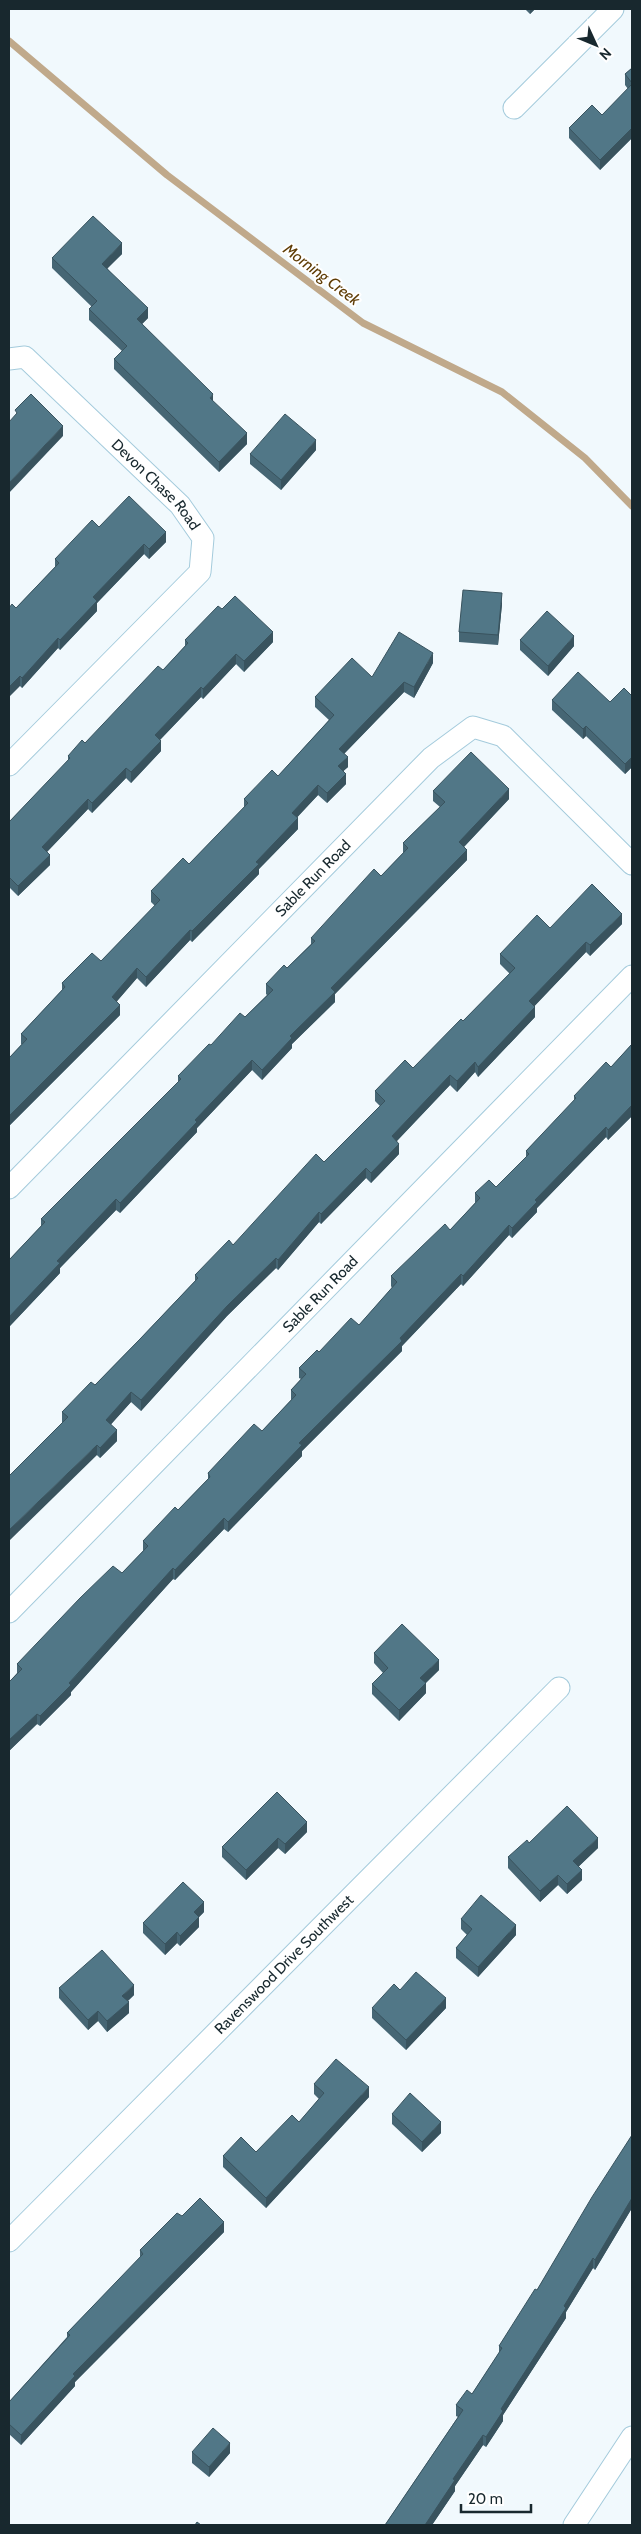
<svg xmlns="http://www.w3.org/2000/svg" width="641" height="2534" viewBox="0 0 641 2534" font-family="Cabin,sans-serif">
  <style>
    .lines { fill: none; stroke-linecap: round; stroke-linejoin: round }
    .stream { stroke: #c0a98b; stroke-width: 7 }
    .minor-casing { stroke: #a4cbdc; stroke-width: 23 }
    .minor { stroke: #fff; stroke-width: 21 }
    .wall { fill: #466674 }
    .shaded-wall { fill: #39535e }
    .building { fill: #517787; stroke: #39535e }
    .labels { text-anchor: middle; stroke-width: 4; stroke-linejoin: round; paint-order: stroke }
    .street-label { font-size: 15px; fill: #18282e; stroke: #fff }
    .water-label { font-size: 16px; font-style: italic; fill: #5e3c05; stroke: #fff }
  </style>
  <rect width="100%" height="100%" fill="#f1f9fd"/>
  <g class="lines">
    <path class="stream" d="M9,41L167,175L363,323L502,392L585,458L632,506"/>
    <defs>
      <g id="minor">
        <path d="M514,108L613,9"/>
        <path id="s1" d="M9,359L25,357L180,505L203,538L200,572L9,765"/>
        <path id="s2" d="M9,1188L431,758L473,727L503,736L632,864"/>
        <path id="s3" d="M9,1612L632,976"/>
        <path id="s4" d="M9,2241L559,1688"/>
        <path d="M574,2525L632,2437"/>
      </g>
    </defs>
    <use href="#minor" class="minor-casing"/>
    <use href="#minor" class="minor"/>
  </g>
  <path class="wall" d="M525,9H535L530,14Z
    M632,68V138L600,170L569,138V128L602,115L628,89L625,85V74Z
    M122,254L107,268L148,318L142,324L213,401L247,444L219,472L114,369V359L122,351L89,320V309L92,307L52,268V258Z
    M316,450L281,490L250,464V454Z
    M99,527L166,542L149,559L144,554L97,603V611L60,650L58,648L22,688L20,686L16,608L55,567V559Z
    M502,604L498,645L459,642V632Z
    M185,640L273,642L244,672L236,664L203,699L201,697L160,740L161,751L131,783L126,778L92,813L88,809L47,852L50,865L18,896L10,888L9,889V822L68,761V756L85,743L163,670L185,646Z
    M520,640L574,646L548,676L520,650Z
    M433,663L414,698L404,692L344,754L348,767L343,771L346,784L327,803L318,795L297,817L298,829L259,869V874L192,942L190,940L146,987L137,978L117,1001L120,1015L10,1125L9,1124V1058L22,1044H21V1034L62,990V983L101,961L155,906L151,902V891L189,864L244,808V799L278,776L329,720L315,707V697L372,677Z
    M632,696V767L625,774L586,736L583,739L552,710V700L610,702Z
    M433,791L509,799L464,847L467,860L335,994V1002L292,1044V1048L262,1080L252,1070L197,1128V1132L120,1213L116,1210L60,1268V1273L9,1327V1260L41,1226V1219L178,1082V1076L211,1045L245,1017L267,995L266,994V984L287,968L311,944V938L381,876L403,853V843L440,807L433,801Z
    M622,924L590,956L586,952L534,1006L535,1017L478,1077L475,1072L457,1092L450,1085L397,1141L399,1154L371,1183L366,1178L321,1224L319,1222L278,1270L276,1268L227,1316L141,1411L131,1402L111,1424L117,1441L100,1458L62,1422V1412L95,1385L140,1339L195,1281V1275L233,1245L324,1162L380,1106L375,1101V1091L413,1068L463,1021L510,974L500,964V954L550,928Z
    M632,1044V1116L608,1140L606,1137L537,1208V1212L512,1238L509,1235L463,1286L461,1284L402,1346V1351L302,1451V1456L228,1532L224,1529L175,1580L173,1579L71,1692V1695L40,1726L37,1724L9,1751V1682L17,1673V1664L122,1573L143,1551V1541L178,1510L208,1479V1473L262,1431L291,1400V1390L301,1379L299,1378V1368L319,1352L359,1325L392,1288L391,1286V1276L450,1230L475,1203V1193L496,1187L526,1157V1151L574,1101V1096L611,1067Z
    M374,1653L439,1670L426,1683V1693L399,1721L372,1694V1684L383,1673L374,1663Z
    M307,1832L285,1854L278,1848L246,1880L222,1857V1847Z
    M529,1843L598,1848L578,1867L582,1880L567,1894L558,1885L540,1902L508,1868V1857Z
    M204,1912L199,1917V1927L180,1946L177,1943L165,1955L143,1933V1923Z
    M461,1919L516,1935L478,1977L456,1958V1948L467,1935L461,1929Z
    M59,1988L134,1995L128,2001L129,2013L107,2032L98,2021L88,2030L59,1998Z
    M400,1990L446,2008L406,2050L372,2018V2008Z
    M314,2084L369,2097L266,2208L223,2167V2156L256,2152L299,2122L319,2099L314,2094Z
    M392,2114L441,2133L422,2152L392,2124Z
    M632,2135V2208L595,2270L593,2268L566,2312V2318L503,2415V2421L486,2447L483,2445L455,2486V2491L432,2525H385L458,2417L456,2416V2405L472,2394L499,2353V2346L537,2290Z
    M182,2216L224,2232L75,2382V2386L21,2445L9,2434V2402L67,2337V2333L140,2258V2250Z
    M192,2452L230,2453L209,2477L192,2463Z"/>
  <path class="shaded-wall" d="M530,9H535L530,14Z
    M632,128V138L600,170V160Z
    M122,243V254L102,274V264Z
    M148,308V318L137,329V319Z
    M213,394V404L210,398Z
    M63,426V436L9,493V483Z
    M247,433V444L219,472V462Z
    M316,440V450L281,490V480Z
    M166,532V542L149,559V549Z
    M144,544V554L97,603V611L60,650V640L93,597Z
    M502,593V604L498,645V635Z
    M273,632V642L244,672V661Z
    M574,636V646L548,676V666Z
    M58,638V648L22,688V678Z
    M433,653V663L414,698V687Z
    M236,654V664L203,699V689Z
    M20,676V686L9,697V687Z
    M404,682V692L339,759V749Z
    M201,687V697L155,745V735Z
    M586,726V736L583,739V729Z
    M161,741V751L131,783V772Z
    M348,757V767L338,776V766Z
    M632,757V767L625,774V764Z
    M126,768V778L92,813V803Z
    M346,774V784L327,803V793Z
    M318,785V795L292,823V813Z
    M509,789V799L459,852V842Z
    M88,799V809L42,857V847Z
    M298,818V829L259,869V874L192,942V931L256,862Z
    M467,850V860L335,994V1002L292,1044V1048L262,1080V1070L290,1036L331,988Z
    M50,855V865L18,896V886Z
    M10,878V888L9,889V879Z
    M622,914V924L590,956V945Z
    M190,930V940L146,987V977Z
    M586,942V952L529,1012V1001Z
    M137,968V978L112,1007V997Z
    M120,1005V1015L10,1125V1115Z
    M535,1007V1017L478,1077V1067Z
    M252,1060V1070L197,1128V1132L120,1213V1203L195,1120Z
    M475,1062V1072L457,1092V1081Z
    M450,1075V1085L392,1146V1136Z
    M632,1105V1116L608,1140V1130Z
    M606,1127V1137L537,1208V1212L512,1238V1228L535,1200Z
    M399,1144V1154L371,1183V1173Z
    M366,1168V1178L321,1224V1214Z
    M116,1199V1210L60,1268V1273L9,1327V1317L57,1261Z
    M319,1212V1222L278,1270V1260Z
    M509,1225V1235L463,1286V1276Z
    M276,1258V1268L227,1316L141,1411V1400L227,1306Z
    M461,1274V1284L402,1346V1351L302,1451V1456L228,1532V1522L299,1443Z
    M131,1392V1402L106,1430V1420Z
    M117,1430V1441L100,1458V1448Z
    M97,1445V1455L9,1541V1530Z
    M224,1518V1529L175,1580V1570Z
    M173,1568V1579L71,1692V1695L40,1726V1716Z
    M439,1660V1670L420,1688V1678Z
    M426,1683V1693L399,1721V1710Z
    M37,1714V1724L9,1751V1740Z
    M307,1822V1832L285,1854V1844Z
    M278,1838V1848L246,1880V1870Z
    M598,1838V1848L573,1872V1861Z
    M582,1870V1880L567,1894V1884Z
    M558,1875V1885L540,1902V1891Z
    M204,1902V1912L199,1917V1927L180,1946V1936L194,1912Z
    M516,1925V1935L478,1977V1967Z
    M177,1932V1943L165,1955V1944Z
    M134,1985V1995L122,2006V1996Z
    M446,1998V2008L406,2050V2040Z
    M129,2002V2013L107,2032V2021Z
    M98,2011V2021L88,2030V2020Z
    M369,2087V2097L266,2208V2198Z
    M441,2122V2133L422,2152V2142Z
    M632,2198V2208L595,2270V2260Z
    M224,2222V2232L75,2382V2386L21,2445V2435L73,2374Z
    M593,2258V2268L566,2312V2318L503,2415V2421L486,2447V2437L501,2409Z
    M483,2435V2445L455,2486V2491L432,2525H425L453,2479Z
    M230,2443V2453L209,2477V2467Z"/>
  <path class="building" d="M632,68V83L625,74Z
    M632,84V128L600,160L569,128L592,105L602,115Z
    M93,216L122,243L102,264L148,308L137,319L213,394L210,398L247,433L219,462L114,359L127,346L89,309L97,301L52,258Z
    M31,394L63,426L9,483V422L17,413L15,410Z
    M285,414L316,440L281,480L250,454Z
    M129,496L166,532L149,549L144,544L93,597L97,601L60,640L58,638L22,678L20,676L9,687V608L12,604L16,608L59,563L55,559L92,520L99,527Z
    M463,590L502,593L498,635L459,632Z
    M235,596L273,632L244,661L236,654L203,689L201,687L155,735L161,741L131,772L126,768L92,803L88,799L42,847L50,855L18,886L10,878L9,879V822L70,758L68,756L82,740L85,743L158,666L163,670L188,643L185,640L218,606L222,609Z
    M547,611L574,636L548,666L520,640Z
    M399,632L433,653L414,687L404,682L339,749L348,757L338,766L346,774L327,793L318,785L292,813L298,818L256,862L259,864L192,931L190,930L146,977L137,968L112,997L120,1005L10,1115L9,1113V1058L27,1039L21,1034L65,987L62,983L92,953L101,961L160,900L151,891L183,858L189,864L248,803L244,799L272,770L278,776L334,715L315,697L352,658L372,677Z
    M578,672L610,702L624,688L632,696V757L625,764L586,726L583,729L552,700Z
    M471,752L509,789L459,842L467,850L331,988L335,992L290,1036L292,1038L262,1070L252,1060L195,1120L197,1122L120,1203L116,1199L57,1261L60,1263L9,1317V1260L45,1222L41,1219L181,1079L178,1076L209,1044L211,1045L240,1013L245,1017L273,990L266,984L284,965L287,968L315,941L311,938L374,869L381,876L408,848L403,843L445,802L433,791Z
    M592,884L622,914L590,945L586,942L529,1001L535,1007L478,1067L475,1062L457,1081L450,1075L392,1136L399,1144L371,1173L366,1168L321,1214L319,1212L278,1260L276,1258L227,1306L141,1400L131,1392L106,1420L117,1430L100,1448L97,1445L9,1530V1476L68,1417L62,1412L91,1382L95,1385L140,1339L198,1278L195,1275L229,1240L233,1245L316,1154L324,1162L385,1101L375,1091L405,1060L413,1068L461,1019L463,1021L515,968L500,954L537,915L550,928Z
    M632,1044V1105L608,1130L606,1127L535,1200L537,1202L512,1228L509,1225L463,1276L461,1274L400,1338L402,1341L299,1443L302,1445L228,1522L224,1518L175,1570L173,1568L69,1683L71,1685L40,1716L37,1714L9,1740V1682L22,1669L17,1664L80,1598L113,1566L122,1573L148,1546L143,1541L175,1507L178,1510L210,1477L208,1473L254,1424L262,1431L296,1395L291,1390L306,1374L299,1368L317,1350L319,1352L351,1318L359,1325L397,1282L391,1276L445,1224L450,1230L480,1198L475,1193L489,1180L496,1187L529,1154L526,1151L576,1098L574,1096L606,1062L611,1067Z
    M402,1624L439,1660L420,1678L426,1683L399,1710L372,1684L388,1668L374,1653Z
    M277,1792L307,1822L285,1844L278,1838L246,1870L222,1847Z
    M567,1806L598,1838L573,1861L582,1870L567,1884L558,1875L540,1891L508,1857L527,1840L529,1843Z
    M183,1882L204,1902L194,1912L199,1917L180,1936L177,1932L165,1944L143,1923Z
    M481,1895L516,1925L478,1967L456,1948L472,1929L461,1919Z
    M102,1950L134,1985L122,1996L129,2002L107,2021L98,2011L88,2020L59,1988Z
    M416,1972L446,1998L406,2040L372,2008L394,1984L400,1990Z
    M336,2059L369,2087L266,2198L223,2156L241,2137L256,2152L292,2115L299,2122L324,2093L314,2084Z
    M410,2093L441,2122L422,2142L392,2114Z
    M632,2135V2198L595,2260L593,2258L564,2306L566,2308L501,2409L503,2411L486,2437L483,2435L453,2479L455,2480L425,2525H385L463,2410L456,2405L467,2390L472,2394L502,2348L499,2346L535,2289L537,2290L592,2197Z
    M200,2198L224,2222L73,2374L75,2376L21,2435L9,2424V2402L70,2335L67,2333L143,2254L140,2250L177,2213L182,2216Z
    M213,2428L230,2443L209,2467L192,2452Z
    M197,2522L201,2525H195Z"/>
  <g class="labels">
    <g class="street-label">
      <text dy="5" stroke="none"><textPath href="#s1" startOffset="199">Devon Chase Road</textPath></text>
      <text dy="5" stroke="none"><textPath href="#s2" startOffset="434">Sable Run Road</textPath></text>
      <text dy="5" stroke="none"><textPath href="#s3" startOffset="445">Sable Run Road</textPath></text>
      <text dy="5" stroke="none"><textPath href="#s4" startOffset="390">Ravenswood Drive Southwest</textPath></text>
    </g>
    <g class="water-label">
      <text transform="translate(322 274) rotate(37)" y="6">Morning Creek</text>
    </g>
  </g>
  <rect width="641" height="2534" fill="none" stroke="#18282e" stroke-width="20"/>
  <g transform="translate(596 45) rotate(134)" stroke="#ffffff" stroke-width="4" paint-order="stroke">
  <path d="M0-4L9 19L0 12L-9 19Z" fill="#18282e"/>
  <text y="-8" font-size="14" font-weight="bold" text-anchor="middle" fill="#18282e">N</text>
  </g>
  <path d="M461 2504v8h70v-8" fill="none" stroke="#18282e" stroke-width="2.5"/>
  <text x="468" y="2504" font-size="15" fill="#18282e" stroke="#ffffff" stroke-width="4" paint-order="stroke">20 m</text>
</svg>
